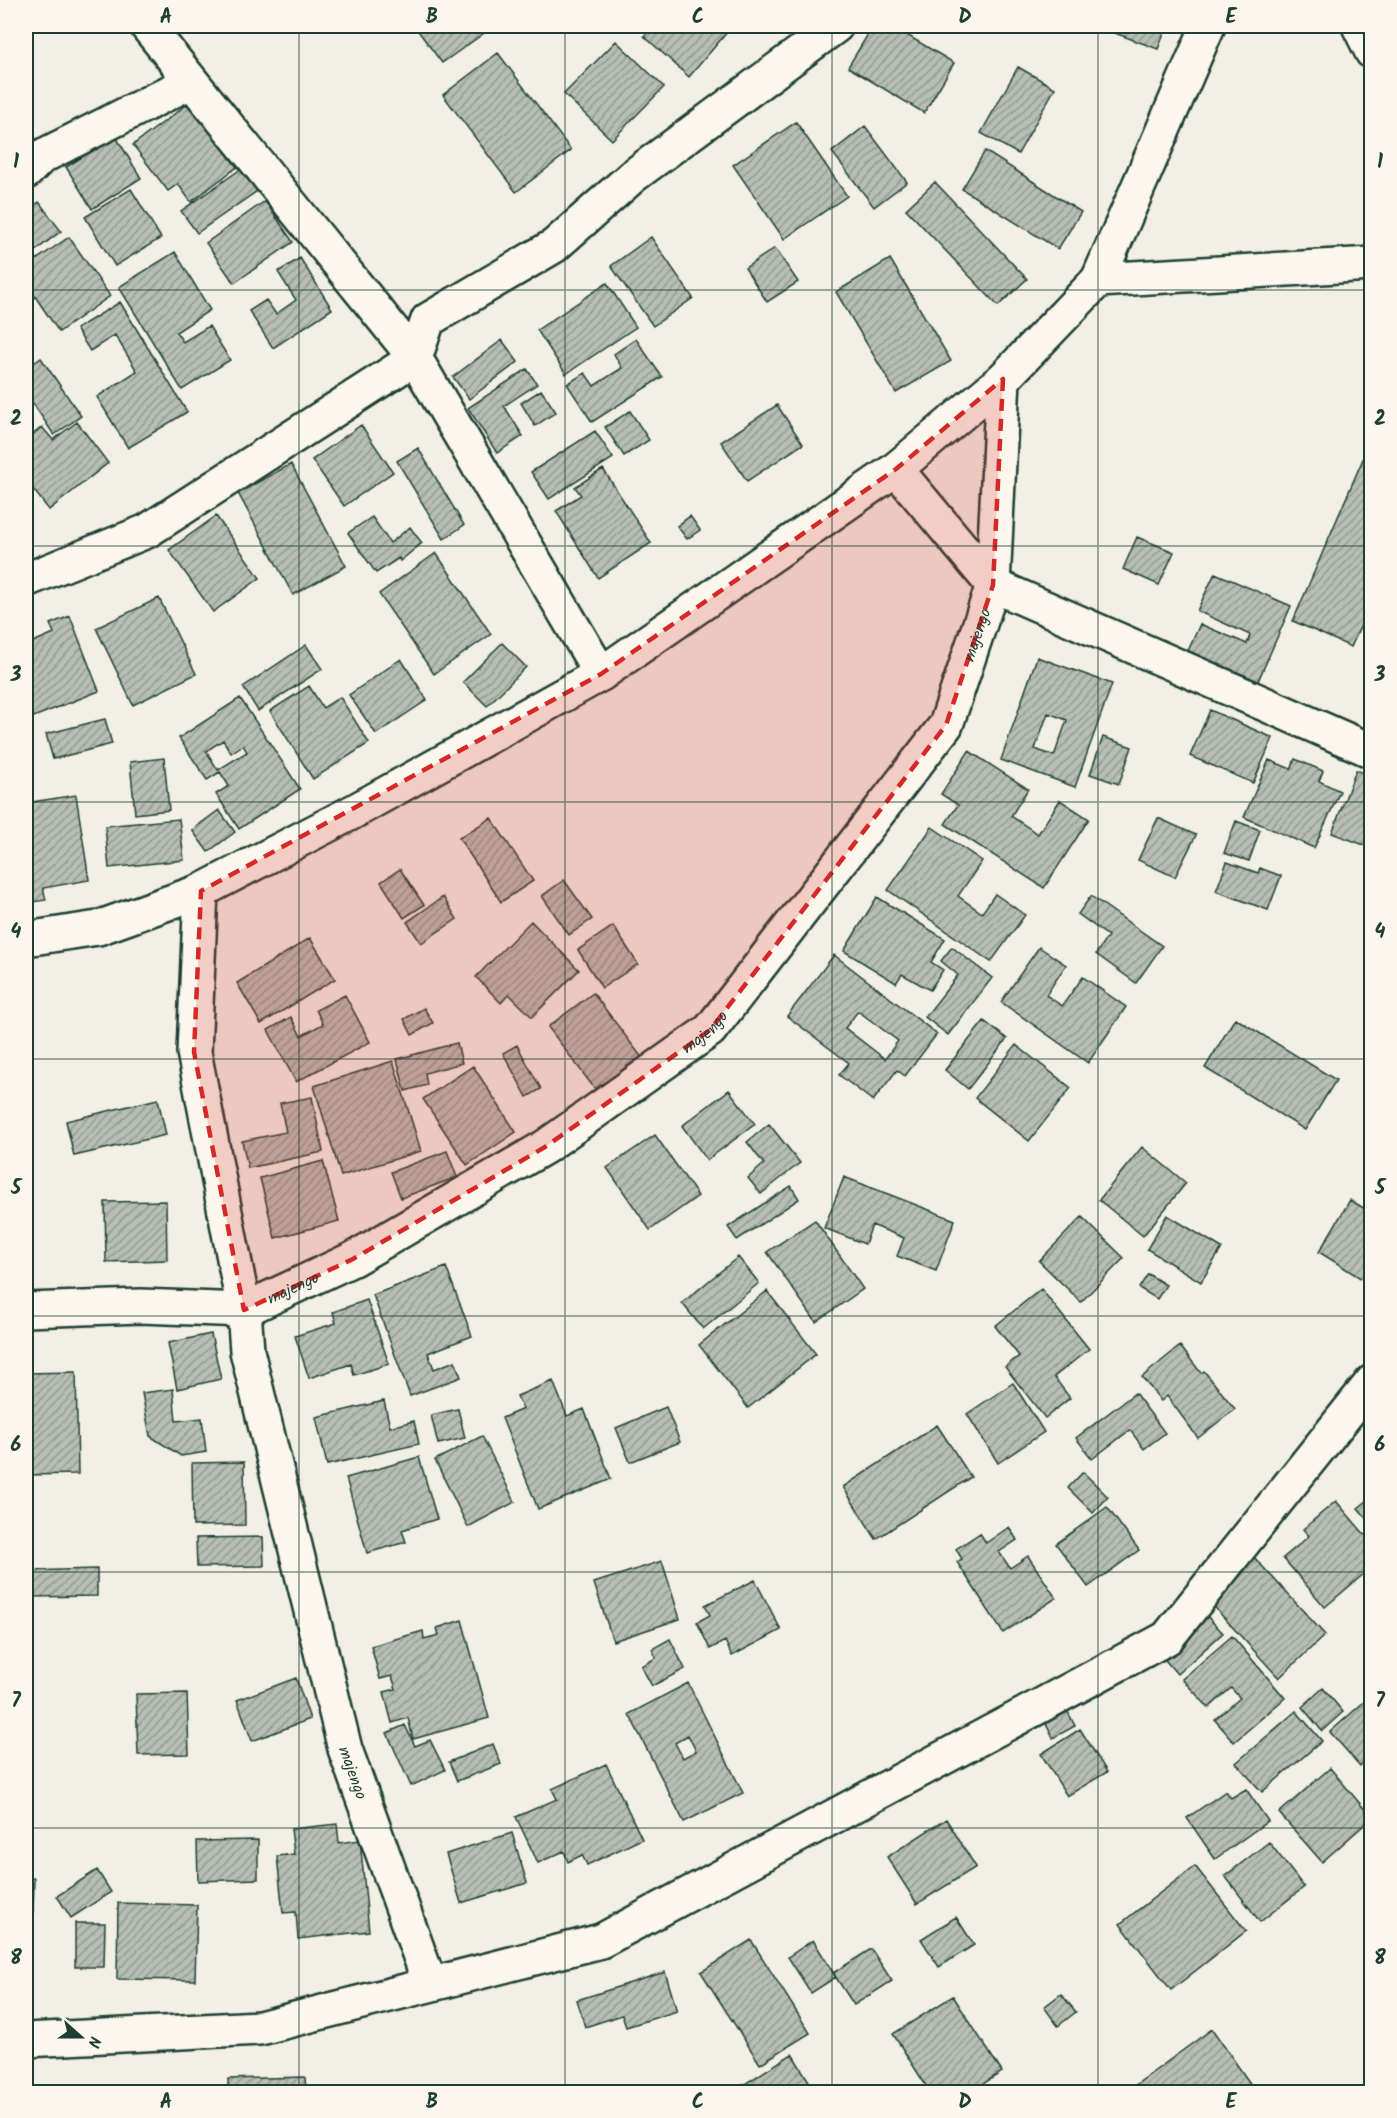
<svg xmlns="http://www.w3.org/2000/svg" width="1397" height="2118" viewBox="0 0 1397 2118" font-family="Kalam,sans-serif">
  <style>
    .building { fill: url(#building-hatch); stroke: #1f3d34; stroke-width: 1.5; fill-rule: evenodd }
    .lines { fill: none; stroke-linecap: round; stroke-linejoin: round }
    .minor-casing { stroke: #1f3d34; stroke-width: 38 }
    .minor { stroke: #fbf7ec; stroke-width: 33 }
    .marked { fill: #d62828; fill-opacity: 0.2; stroke: #d62828; stroke-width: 4.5; stroke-dasharray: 12 8; stroke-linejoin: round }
    .grid { fill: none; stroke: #1f3d34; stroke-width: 1.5; stroke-opacity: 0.55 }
    .labels { text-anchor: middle; stroke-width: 4.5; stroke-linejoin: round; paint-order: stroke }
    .street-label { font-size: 16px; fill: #1f3d34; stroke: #fbf7ec }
    .neatline { fill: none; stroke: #1f3d34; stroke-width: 2 }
    .grid-label { font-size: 20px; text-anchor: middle; font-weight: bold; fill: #1f3d34 }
  </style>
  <defs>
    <pattern id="building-hatch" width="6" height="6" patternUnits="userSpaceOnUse" patternTransform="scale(1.5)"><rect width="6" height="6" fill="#b7beb3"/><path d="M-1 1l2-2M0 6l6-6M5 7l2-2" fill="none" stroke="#949c92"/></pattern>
  </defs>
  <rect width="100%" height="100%" fill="#f2f0e5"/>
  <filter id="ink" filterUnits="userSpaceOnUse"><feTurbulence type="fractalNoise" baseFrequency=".0167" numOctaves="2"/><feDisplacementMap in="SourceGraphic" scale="12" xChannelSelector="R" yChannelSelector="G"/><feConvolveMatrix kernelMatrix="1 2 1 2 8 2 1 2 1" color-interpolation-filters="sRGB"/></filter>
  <g filter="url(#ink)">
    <path class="building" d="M420,26H494L442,63L416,28Z
      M653,26H722L728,31L689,77L644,36Z
      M873,26H892L954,63L924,113L848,67Z
      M1096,26H1167L1158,49Z
      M616,41L664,87L612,140L564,94Z
      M498,53L571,150L516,192L443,95Z
      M1018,67L1055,88L1018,154L981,133Z
      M189,103L237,167L191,202L178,184L168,191L133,145Z
      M796,122L847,196L784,239L733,165Z
      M865,126L907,182L874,207L832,152Z
      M110,127L141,178L92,209L66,167L92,151L87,142Z
      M985,151L1081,212L1058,249L962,189Z
      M241,169L257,191L197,233L181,211Z
      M935,182L1027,279L998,306L906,209Z
      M131,189L161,238L115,266L85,217Z
      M265,201L293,242L234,283L206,243Z
      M39,202L61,231L26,258V212Z
      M69,237L110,296L59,332L26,283V267Z
      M651,237L693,298L653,326L611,266Z
      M775,248L798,282L767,302L745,268Z
      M175,252L210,310L176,332L183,342L209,326L230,360L182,390L119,287Z
      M300,258L332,309L273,348L249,311L266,300L276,314L296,300L278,272Z
      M890,259L951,361L896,393L836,292Z
      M607,283L636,327L566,374L537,330Z
      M120,302L187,412L128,448L97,397L137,371L115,335L90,351L76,329Z
      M636,339L662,377L592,422L567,384L585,373L594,386L622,368L614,354Z
      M502,340L518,362L469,399L453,377Z
      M41,358L81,416L54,435L26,393V369Z
      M527,369L537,384L504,406L523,436L497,453L468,408Z
      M541,390L556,412L535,426L521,403Z
      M777,405L803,444L747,481L721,442Z
      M630,411L649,440L624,456L605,427Z
      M77,422L108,463L49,510L26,480V440L42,427L53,440Z
      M361,425L393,472L344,506L312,460Z
      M595,431L613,458L549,499L531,472Z
      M1369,445L1372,446V601L1351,647L1293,621Z
      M418,448L464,525L444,539L397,461Z
      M291,464L346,566L293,595L238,493Z
      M603,469L651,543L598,578L556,511L581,495L575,487Z
      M216,516L260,578L213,612L169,550Z
      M690,516L700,530L687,539L677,526Z
      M372,517L390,543L410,527L422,543L400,561L399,558L376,573L348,533Z
      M1137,537L1174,552L1159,585L1123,569Z
      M436,553L491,634L434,674L379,594Z
      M1215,573L1291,606L1258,681L1188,651L1200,624L1247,644L1250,635L1197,611Z
      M159,598L196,674L133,705L96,628Z
      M70,616L99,691L31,718L26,705V645L54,633L50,624Z
      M502,643L526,667L487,706L463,682Z
      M306,645L322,669L258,711L243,687Z
      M1037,657L1112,684L1075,787L1001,760ZM1048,713L1067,720L1054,756L1035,749Z
      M401,659L427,700L376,734L349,695Z
      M309,686L323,708L340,697L369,743L313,779L270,711Z
      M240,698L300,789L239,829L216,794L229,786L220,772L207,780L179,738ZM223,740L231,753L243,745L247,752L218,770L206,751Z
      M1210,710L1273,738L1253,783L1190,756Z
      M105,719L112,744L53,759L46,734Z
      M1103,737L1132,747L1119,784L1090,774Z
      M969,751L1028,789L1011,816L1038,834L1060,800L1089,819L1044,888L945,824L958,805L941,794Z
      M164,758L169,810L135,814L130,762Z
      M1295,759L1323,771L1319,781L1340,791L1314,848L1244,817L1269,760L1291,769Z
      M1356,770L1372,776V848L1332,833Z
      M76,795L89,880L43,888L46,900L26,903V803Z
      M219,810L235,832L208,852L192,830Z
      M491,818L533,881L501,902L459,838Z
      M1158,818L1196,835L1175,877L1138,860Z
      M179,819L184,860L109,868L105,826Z
      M1236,821L1260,830L1249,861L1224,853Z
      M932,827L982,861L958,896L982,913L995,894L1025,915L991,962L888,890Z
      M1227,862L1258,873L1260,868L1281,876L1268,910L1216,891Z
      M400,869L424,905L404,918L381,882Z
      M564,880L592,919L569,935L542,896Z
      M1091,896L1162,946L1136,983L1096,954L1108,936L1078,914Z
      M443,897L457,919L421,943L407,922Z
      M877,897L945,939L931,962L943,970L930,990L902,974L896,983L844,951Z
      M531,921L579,970L532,1017L509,994L501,1003L476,977Z
      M613,926L638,964L602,988L578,950Z
      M310,938L335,979L261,1024L237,983Z
      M952,947L992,978L948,1035L925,1017L958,975L941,961Z
      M1039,947L1066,965L1046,995L1062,1006L1083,977L1126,1007L1088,1063L1001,1002Z
      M834,955L937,1034L905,1076L897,1070L873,1101L839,1075L849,1063L787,1016ZM858,1011L898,1041L885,1059L845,1028Z
      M593,993L643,1059L598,1093L548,1027Z
      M345,995L370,1042L296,1082L268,1030L291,1017L301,1036L323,1024L316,1010Z
      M424,1008L433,1023L412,1035L404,1019Z
      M1235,1018L1336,1080L1305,1130L1205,1068Z
      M984,1021L1007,1039L968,1089L945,1070Z
      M457,1043L462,1063L425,1073L427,1085L405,1091L397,1059Z
      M517,1045L541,1089L527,1097L503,1053Z
      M1016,1045L1071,1088L1029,1141L975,1098Z
      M393,1061L421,1151L341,1176L314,1086Z
      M473,1066L516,1132L467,1165L423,1099Z
      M729,1090L755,1124L707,1160L682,1126Z
      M312,1097L323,1152L248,1168L242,1141L286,1132L280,1103Z
      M158,1099L166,1135L74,1156L66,1121Z
      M769,1124L800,1163L761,1194L748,1178L764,1164L747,1142Z
      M655,1135L698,1196L650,1230L607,1168Z
      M1142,1147L1186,1183L1143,1236L1099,1200Z
      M447,1151L457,1177L401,1198L391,1172Z
      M323,1161L339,1221L275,1238L260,1178Z
      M844,1177L955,1220L936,1271L897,1256L904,1238L872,1225L865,1244L824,1228Z
      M791,1186L799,1199L737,1240L728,1227Z
      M1350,1200L1372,1213V1264L1362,1279L1319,1252Z
      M166,1201L167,1260L106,1262L105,1202Z
      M1167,1215L1222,1248L1201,1282L1147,1249Z
      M1082,1217L1124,1258L1081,1302L1039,1261Z
      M815,1220L863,1289L816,1322L767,1252Z
      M738,1257L759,1283L703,1329L682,1303Z
      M446,1267L472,1336L428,1353L434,1369L455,1361L461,1377L410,1396L373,1295Z
      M1148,1274L1166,1285L1157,1299L1139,1288Z
      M1041,1289L1089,1349L1054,1377L1070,1398L1045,1418L1005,1367L1019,1356L995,1326Z
      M767,1291L816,1354L748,1408L699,1345Z
      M367,1300L389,1364L354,1375L351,1364L309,1378L295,1336L336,1323L333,1312Z
      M211,1334L221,1379L177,1389L168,1343Z
      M1180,1346L1201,1373L1204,1371L1235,1409L1198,1438L1167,1396L1161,1401L1142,1377Z
      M76,1372L78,1474L26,1475V1373Z
      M553,1381L567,1416L584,1409L611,1479L538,1509L502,1418L523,1409L517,1396Z
      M1013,1383L1044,1432L998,1463L967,1414Z
      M173,1389L176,1421L202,1418L206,1452L181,1456L150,1436L142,1393Z
      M1135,1393L1165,1433L1144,1449L1130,1430L1092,1459L1076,1438Z
      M384,1401L390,1427L414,1421L419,1444L327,1465L316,1417Z
      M666,1407L680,1442L630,1462L616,1428Z
      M458,1409L465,1438L438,1444L431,1415Z
      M937,1425L971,1477L876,1539L843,1487Z
      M482,1436L515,1502L468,1527L435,1460Z
      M419,1457L437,1519L402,1530L406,1542L367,1553L346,1478Z
      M244,1462L245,1525L193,1526L192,1463Z
      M1083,1472L1108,1497L1093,1513L1068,1488Z
      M1372,1497V1524L1358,1508Z
      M1336,1501L1372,1543V1567L1325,1607L1283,1558L1309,1536L1303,1529Z
      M1107,1507L1139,1550L1088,1587L1056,1544Z
      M1009,1527L1017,1540L999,1552L1010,1568L1028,1556L1056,1598L1003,1633L957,1562L962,1559L956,1549L980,1533L986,1543Z
      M263,1537L264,1566L197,1567L196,1538Z
      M1253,1556L1325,1635L1279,1678L1206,1598Z
      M662,1561L680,1619L613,1641L594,1583Z
      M97,1569V1596L26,1597V1571Z
      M755,1580L781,1630L732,1656L725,1641L710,1649L697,1622L710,1615L705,1605Z
      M1205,1614L1223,1633L1177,1674L1160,1654Z
      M462,1620L489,1718L413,1739L408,1718L392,1723L384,1692L396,1689L392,1676L380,1679L371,1646L423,1631L424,1639L439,1635L437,1628Z
      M1232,1636L1285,1698L1234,1742L1215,1720L1240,1698L1231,1688L1209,1708L1182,1679Z
      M670,1639L685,1669L652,1686L641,1666L656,1658L652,1649Z
      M296,1678L310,1719L252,1741L237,1700Z
      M688,1683L743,1793L684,1822L629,1714ZM688,1735L696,1751L683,1758L675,1743Z
      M1323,1688L1343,1712L1322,1731L1302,1707Z
      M187,1693L189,1754L138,1755L136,1694Z
      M1372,1695V1762L1368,1758L1360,1766L1330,1732Z
      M1066,1708L1075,1726L1053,1738L1044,1720Z
      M1296,1711L1322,1741L1262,1792L1236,1763Z
      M405,1725L415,1746L430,1740L445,1770L411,1786L387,1733Z
      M1080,1729L1107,1772L1067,1796L1041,1754Z
      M493,1744L501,1764L457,1781L449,1762Z
      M606,1764L642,1839L587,1865L582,1855L568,1862L564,1851L538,1863L516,1817L557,1799L552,1789Z
      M1330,1768L1372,1818L1322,1862L1279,1813Z
      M1246,1789L1268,1821L1215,1859L1187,1818L1226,1791L1231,1798Z
      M946,1819L976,1867L917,1904L887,1857Z
      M337,1824L339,1843L360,1840L369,1931L298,1939L296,1912L283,1913L277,1856L294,1854L291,1829Z
      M512,1833L527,1883L461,1903L446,1854Z
      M258,1840V1879L198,1881L197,1841Z
      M1269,1842L1304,1887L1260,1922L1225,1876Z
      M1195,1866L1246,1931L1171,1990L1120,1924Z
      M97,1870L111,1892L71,1918L57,1896Z
      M26,1878H34L33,1917H26Z
      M118,1903L197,1905L195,1980L117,1979Z
      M956,1917L974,1945L939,1967L921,1939Z
      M75,1923H105L104,1967H75Z
      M751,1940L810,2033L760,2064L701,1972Z
      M813,1940L836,1977L811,1993L788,1957Z
      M871,1949L892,1981L854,2005L833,1973Z
      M665,1972L677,2011L626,2027L622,2015L585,2027L577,2000Z
      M1061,1994L1076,2012L1058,2026L1044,2007Z
      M953,1996L1002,2072L970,2092H930L893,2034Z
      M1212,2029L1256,2092H1126Z
      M792,2054L810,2083L795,2092H732Z
      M305,2077L306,2092H228V2079Z"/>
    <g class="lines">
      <defs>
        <g id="minor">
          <path d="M147,26L415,358L428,320L554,246L633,176L836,26"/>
          <path d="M1359,26L1372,52"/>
          <path d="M26,172L41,157L190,82"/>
          <path d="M1098,280L1208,26"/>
          <path d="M896,469L993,585L1372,751"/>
          <path d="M26,580L147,531L415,358L601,674"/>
          <path id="s1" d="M201,891L194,1052L244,1310L247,1351L345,1749L430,1984"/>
          <path d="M26,939L98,928L201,891L351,813L601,674L896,469L1003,379L1098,280L1372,264"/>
          <path id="s2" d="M26,1310L141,1306L244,1310L353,1259L545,1147L710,1030L946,725L993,585L1003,379"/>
          <path d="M26,2040L260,2028L601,1941L1167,1638L1372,1382"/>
        </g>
      </defs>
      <use href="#minor" class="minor-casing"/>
      <use href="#minor" class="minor"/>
    </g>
  </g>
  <path class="marked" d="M1003,379L993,585L946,725L710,1030L545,1147L353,1259L244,1310L194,1052L201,891L601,674L896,469Z"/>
  <path class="grid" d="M299,26V2092M565,26V2092M832,26V2092M1098,26V2092M26,290H1372M26,546H1372M26,802H1372M26,1059H1372M26,1316H1372M26,1572H1372M26,1828H1372"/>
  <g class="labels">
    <g class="street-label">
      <text dy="6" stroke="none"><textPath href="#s2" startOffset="1244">majengo</textPath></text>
      <text dy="6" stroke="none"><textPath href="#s2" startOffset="758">majengo</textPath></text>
      <text dy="6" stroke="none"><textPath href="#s2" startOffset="272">majengo</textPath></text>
      <text dy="6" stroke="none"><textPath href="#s1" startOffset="900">majengo</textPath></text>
    </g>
  </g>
  <rect width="1397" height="2118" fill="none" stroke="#fbf7ec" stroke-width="66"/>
  <g transform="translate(81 2037) rotate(111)" stroke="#fbf7ec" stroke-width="4.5" paint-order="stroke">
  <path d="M0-4.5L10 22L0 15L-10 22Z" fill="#1f3d34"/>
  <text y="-9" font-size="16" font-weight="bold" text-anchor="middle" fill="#1f3d34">N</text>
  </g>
  <rect x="33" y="33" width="1331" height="2052" class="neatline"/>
  <g class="grid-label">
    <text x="166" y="23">A</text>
    <text x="432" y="23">B</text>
    <text x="698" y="23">C</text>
    <text x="965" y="23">D</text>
    <text x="1231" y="23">E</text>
    <text x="16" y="168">1</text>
    <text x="1380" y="168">1</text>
    <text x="16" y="425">2</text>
    <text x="1380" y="425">2</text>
    <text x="16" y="681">3</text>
    <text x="1380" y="681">3</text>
    <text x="16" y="938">4</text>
    <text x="1380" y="938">4</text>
    <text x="16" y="1194">5</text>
    <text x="1380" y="1194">5</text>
    <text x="16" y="1451">6</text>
    <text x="1380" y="1451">6</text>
    <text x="16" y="1707">7</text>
    <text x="1380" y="1707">7</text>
    <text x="16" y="1964">8</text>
    <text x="1380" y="1964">8</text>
    <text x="166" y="2108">A</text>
    <text x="432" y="2108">B</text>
    <text x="698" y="2108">C</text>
    <text x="965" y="2108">D</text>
    <text x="1231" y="2108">E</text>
  </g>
</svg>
